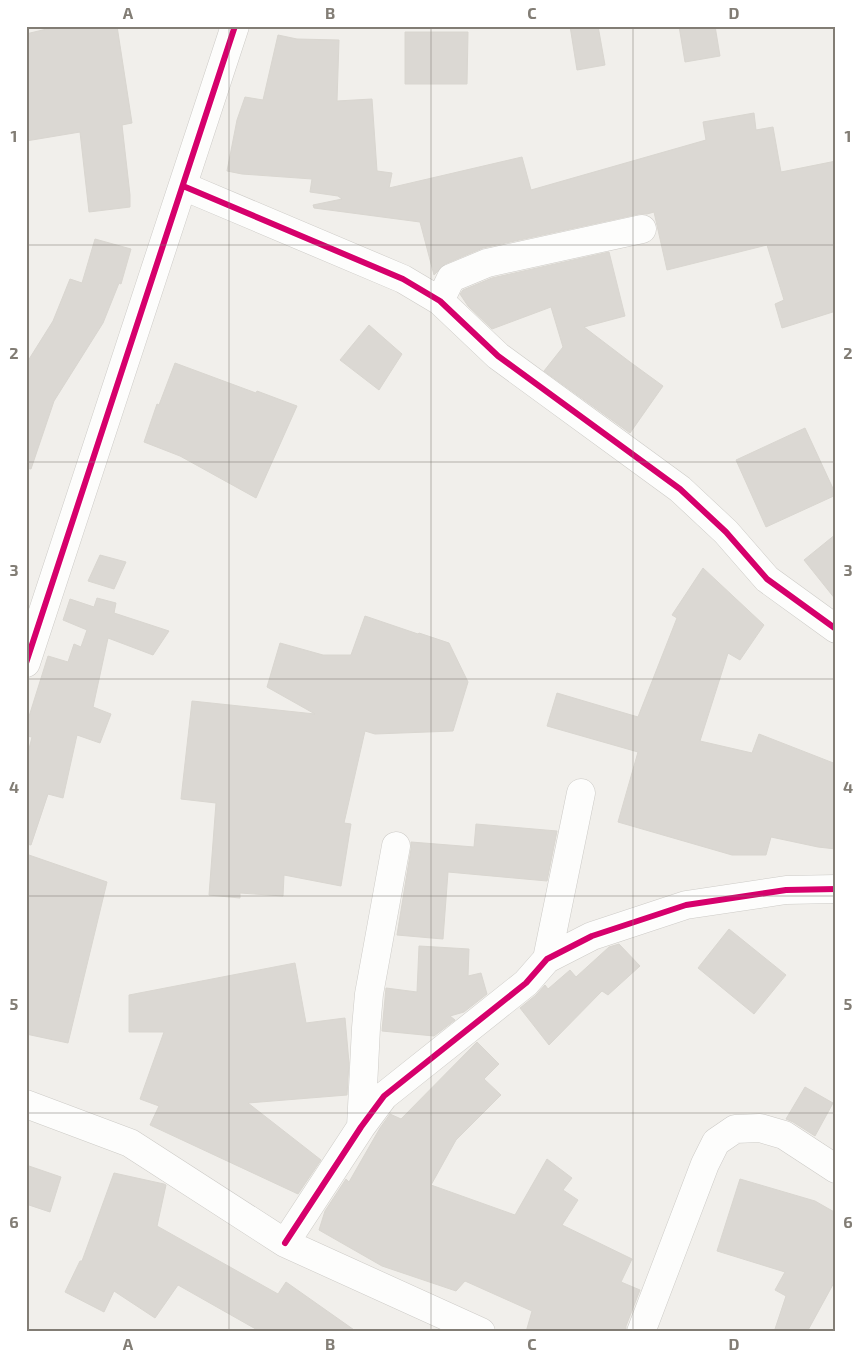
<svg xmlns="http://www.w3.org/2000/svg" width="862" height="1358" viewBox="0 0 862 1358" font-family="'Exo 2',sans-serif">
  <style>
    .building { fill: #dbd8d3; stroke: #d9d6d0 }
    .lines { fill: none; stroke-linecap: round; stroke-linejoin: round }
    .minor-casing { stroke: #cdcbc7; stroke-width: 29 }
    .minor { stroke: #fdfdfc; stroke-width: 28 }
    .cycleway-casing { stroke: #fff; stroke-width: 9 }
    .cycleway { stroke: #d6006c; stroke-width: 6 }
    .grid { fill: none; stroke: #827d75; stroke-width: 1; stroke-opacity: 0.55 }
    .neatline { fill: none; stroke: #827d75; stroke-width: 2 }
    .grid-label { font-size: 16px; text-anchor: middle; font-weight: bold; fill: #827d75 }
  </style>
  <rect width="100%" height="100%" fill="#f1efeb"/>
  <path class="building" d="M59,26H117L132,123L122,125L130,195V207L89,212L80,132L26,141V34Z
    M570,26H598L605,65L577,70Z
    M679,26H715L720,56L685,62Z
    M405,32H468L467,84H405Z
    M278,35L297,39L339,40L337,101L372,99L377,171L392,173L389,188L522,157L531,190L706,140L703,122L754,113L756,130L773,127L781,172L836,161V311L782,328L775,304L784,300L767,245L667,270L654,212L647,214H639L483,248L445,264L434,275L420,222L314,208L313,205L342,199L338,196L310,192L312,179L242,174L227,171L237,120L245,97L263,100Z
    M95,239L131,249L121,284L119,283L103,323L54,401L31,469L26,468V364L53,321L70,279L82,283Z
    M609,252L625,316L584,327L630,362L663,386L630,433L544,371L563,347L551,307L492,329L468,306L460,294L463,290L492,278Z
    M369,325L402,354L379,390L340,360Z
    M175,363L256,393L257,391L297,406L256,498L180,456L144,442L157,404L159,405Z
    M805,428L836,495L766,527L736,460Z
    M836,534V600L804,560Z
    M100,555L126,562L114,589L88,581Z
    M703,568L764,625L740,660L728,653L700,741L752,753L759,734L836,764V849L818,847L771,837L766,855H732L618,822L638,752L547,726L557,693L638,717L677,618L672,615Z
    M97,598L116,603L114,613L169,631L153,655L108,638L93,707L111,714L100,743L77,735L63,798L48,794L31,845L26,844V761L32,737L26,736V726L48,656L68,662L74,644L81,647L87,630L63,620L70,599L94,607Z
    M365,616L418,634L419,633L449,643L468,682L453,731L375,734L365,731L344,823L351,824L341,886L284,875L283,896L240,893V898L209,895L216,803L181,799L192,701L315,714L267,687L280,643L323,655H351Z
    M476,824L557,831L547,881L448,872L443,939L397,935L411,849V842L474,847Z
    M26,854L107,882L68,1043L26,1034Z
    M729,929L786,975L754,1014L698,968Z
    M619,944L640,966L608,995L602,991L549,1045L520,1008L536,995L545,985L548,989L570,970L576,977L609,947Z
    M419,946L469,949L468,976L481,973L487,994L464,1012L450,1016L455,1020L434,1036L382,1031L386,988L417,992Z
    M295,963L306,1023L345,1018L349,1063L347,1095L248,1103L321,1160L298,1194L150,1125L159,1106L140,1099L164,1032H129V995Z
    M477,1042L499,1064L484,1079L501,1095L456,1140L431,1185L515,1215L547,1159L572,1178L563,1190L578,1200L562,1225L632,1259L621,1282L640,1290L626,1326V1332H526L532,1311L465,1281L456,1291L382,1266L319,1230L325,1211L346,1179L349,1182L380,1128L390,1114L401,1119Z
    M805,1087L833,1103L815,1136L793,1122L786,1119Z
    M26,1165L61,1177L50,1212L26,1204Z
    M114,1173L164,1184L166,1185L157,1226L278,1294L286,1282L357,1332H261L178,1285L155,1318L114,1291L104,1312L65,1292L80,1261H82Z
    M740,1179L815,1201L836,1213V1279L807,1332H774L786,1296L775,1290L785,1272L717,1251Z"/>
  <g class="lines">
    <defs>
      <path id="minor" d="M183,186L403,279L440,301L498,356L680,489L726,532L767,579L836,629
        M440,301L451,278L487,263L642,229
        M26,663L235,26
        M547,959L581,793
        M26,1104L130,1143L285,1243L481,1332
        M361,1127L366,1028L369,994L396,846
        M285,1243L361,1127L384,1096L526,983L547,959L592,936L686,905L786,890L836,889
        M641,1332L705,1164L716,1142L735,1129L760,1128L784,1135L836,1169"/>
    </defs>
    <use href="#minor" class="minor-casing"/>
    <use href="#minor" class="minor"/>
    <defs>
      <path id="cycleway" d="M183,186L403,279L440,301L498,356L680,489L726,532L767,579L836,629
        M26,663L235,26
        M285,1243L361,1127L384,1096L526,983L547,959L592,936L686,905L786,890L836,889"/>
    </defs>
    <use href="#cycleway" class="cycleway-casing"/>
    <use href="#cycleway" class="cycleway"/>
  </g>
  <path class="grid" d="M229,26V1332M431,26V1332M633,26V1332M26,245H836M26,462H836M26,679H836M26,896H836M26,1113H836"/>
  <rect width="862" height="1358" fill="none" stroke="#ffffff" stroke-width="55"/>
  <rect x="28" y="28" width="806" height="1302" class="neatline"/>
  <g class="grid-label">
    <text x="128" y="19">A</text>
    <text x="330" y="19">B</text>
    <text x="532" y="19">C</text>
    <text x="734" y="19">D</text>
    <text x="14" y="142">1</text>
    <text x="848" y="142">1</text>
    <text x="14" y="359">2</text>
    <text x="848" y="359">2</text>
    <text x="14" y="576">3</text>
    <text x="848" y="576">3</text>
    <text x="14" y="793">4</text>
    <text x="848" y="793">4</text>
    <text x="14" y="1010">5</text>
    <text x="848" y="1010">5</text>
    <text x="14" y="1228">6</text>
    <text x="848" y="1228">6</text>
    <text x="128" y="1350">A</text>
    <text x="330" y="1350">B</text>
    <text x="532" y="1350">C</text>
    <text x="734" y="1350">D</text>
  </g>
</svg>
